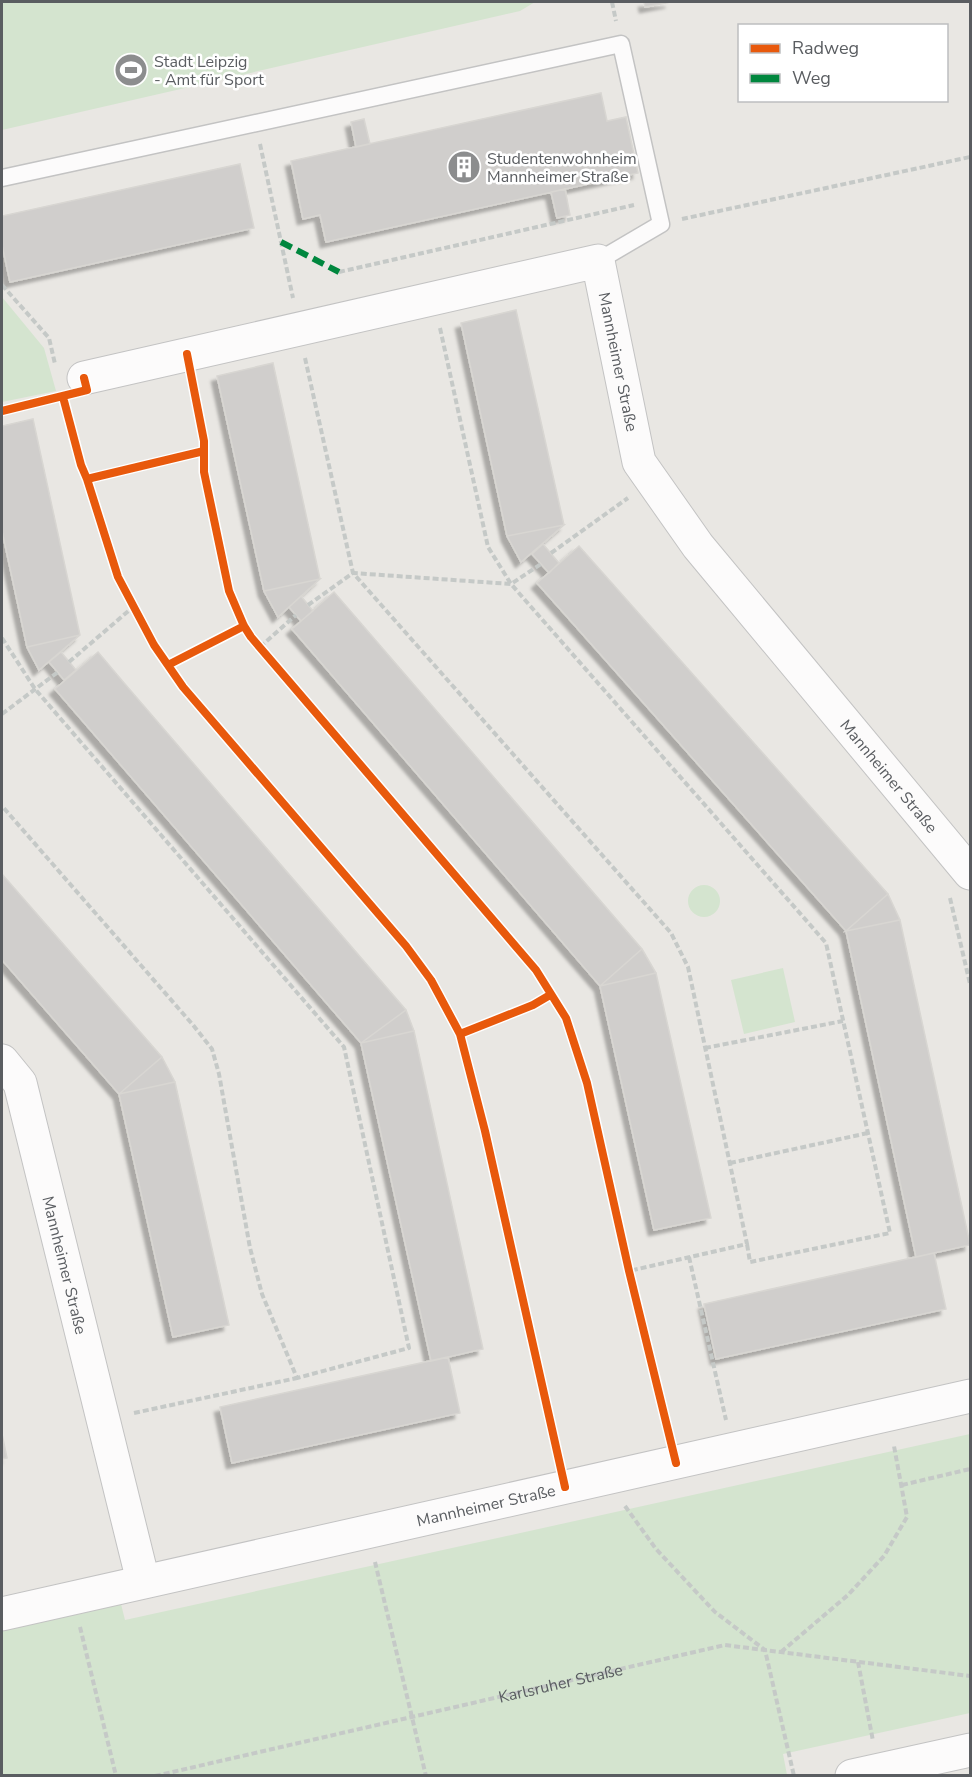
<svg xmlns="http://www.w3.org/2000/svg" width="972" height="1777" viewBox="0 0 972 1777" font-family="'Nunito Sans',sans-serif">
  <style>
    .green { fill: #d4e4cf }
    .building { fill: #d0cecc; stroke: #d8d6d2; stroke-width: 1.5; filter: url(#shadow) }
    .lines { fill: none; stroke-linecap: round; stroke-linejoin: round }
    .lane-casing { stroke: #c3c3c3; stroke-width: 19 }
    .street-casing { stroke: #c3c3c3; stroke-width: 35 }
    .path { stroke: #c5c9c7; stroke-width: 4; stroke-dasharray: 6 3; stroke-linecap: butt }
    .lane { stroke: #fcfbfb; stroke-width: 16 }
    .street { stroke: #fcfbfb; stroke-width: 33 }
    .quiet { stroke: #00873e; stroke-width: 6; stroke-dasharray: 12 6; stroke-linecap: butt }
    .cycleway-casing { stroke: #fff; stroke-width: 11 }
    .cycleway { stroke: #e8590c; stroke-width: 8 }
    .labels { text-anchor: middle; stroke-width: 5; stroke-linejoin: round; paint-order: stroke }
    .poi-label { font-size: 16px; fill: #5a5d61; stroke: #fff; text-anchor: start }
    .street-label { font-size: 16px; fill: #5a5d61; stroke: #fff }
  </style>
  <defs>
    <filter id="shadow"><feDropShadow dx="-5.5" dy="5.5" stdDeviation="1.5" flood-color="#0004"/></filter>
  </defs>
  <rect width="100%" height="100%" fill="#e9e7e3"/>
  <path class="green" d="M2,2H535L520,11L2,130Z
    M2,297L44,348L56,391L2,402Z
    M688 901a16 16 0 1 1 32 0a16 16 0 1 1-32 0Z
    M783,968L795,1022L744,1034L731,980Z
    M970,1434V1713L783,1754L787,1775H2V1626L120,1600L125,1620Z"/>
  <path class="building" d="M644,2H671L645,7Z
    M601,93L607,121L626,117L638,173L326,242L320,215L303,219L291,161Z
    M364,119L370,144L356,147L351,122Z
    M240,164L254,228L10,282L2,245V216Z
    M565,189L570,215L557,218L551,192Z
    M516,310L564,525L507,536L461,323Z
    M273,363L320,579L264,591L217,376Z
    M33,419L80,635L27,647L2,531V426Z
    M564,525L521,562L507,536Z
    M543,544L559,563L549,573L532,554Z
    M579,546L888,894L846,931L537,583Z
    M320,579L278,617L264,591Z
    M334,592L642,949L600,986L292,629Z
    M301,596L313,611L301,621L289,607Z
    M80,635L39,670L27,647Z
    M61,652L76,670L64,680L49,662Z
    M98,652L125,684L406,1010L361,1043L55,689Z
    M2,874L162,1057L119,1094L2,960Z
    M888,894L900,920L846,931Z
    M900,920L970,1244V1245L916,1257L846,931Z
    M642,949L656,973L600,986Z
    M656,973L711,1218L654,1230L600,986Z
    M406,1010L414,1031L361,1043Z
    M414,1031L483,1349L431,1361L361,1043Z
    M162,1057L175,1082L119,1094Z
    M175,1082L229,1325L173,1337L119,1094Z
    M934,1253L946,1309L716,1359L704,1304Z
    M448,1357L460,1413L232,1463L220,1407Z
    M2,1434L7,1458L2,1459Z"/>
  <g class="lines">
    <defs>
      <path id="lane" d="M2,178L621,44L661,224L598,261"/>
      <g id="street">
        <path id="s2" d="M84,378L598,261L639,462L698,546L970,873"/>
        <path id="s3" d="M2,1061L20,1083L143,1581"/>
        <path id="s4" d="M2,1614L970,1396"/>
        <path d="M852,1776L970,1750"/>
      </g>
    </defs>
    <use href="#lane" class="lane-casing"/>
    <use href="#street" class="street-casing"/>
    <g class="path">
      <path d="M612,2L616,21"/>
      <path d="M260,144L293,298"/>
      <path d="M682,219L970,157"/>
      <path d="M339,272L634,205"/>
      <path d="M2,285L49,338L55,364"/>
      <path d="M440,328L488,547L511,584L826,943L890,1233L750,1262L747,1244"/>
      <path d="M305,358L353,573L671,933L688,967L747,1244L629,1271"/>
      <path d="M551,553L628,498"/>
      <path d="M308,605L353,573L511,584L541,564"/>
      <path d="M2,638L35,689L344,1047L409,1348L297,1378L262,1294L250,1248L219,1074L212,1049L193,1025L2,806"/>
      <path d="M260,647L296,615"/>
      <path d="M69,662L133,607"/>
      <path d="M2,714L58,672"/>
      <path d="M950,898L970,984"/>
      <path d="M705,1048L843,1021"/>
      <path d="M730,1163L868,1133"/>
      <path d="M689,1257L726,1420"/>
      <path d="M134,1413L297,1378"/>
      <path d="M902,1485L970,1469"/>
      <path d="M625,1506L656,1549L715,1612L765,1650L794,1776"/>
      <path d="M375,1562L426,1776"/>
      <path d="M80,1627L116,1776"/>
      <path d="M781,1652L848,1595L884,1556L907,1517L894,1446"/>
      <path d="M858,1662L873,1741"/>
      <path id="s1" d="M155,1776L725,1645L970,1676"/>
    </g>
    <use href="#lane" class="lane"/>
    <use href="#street" class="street"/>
    <path class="quiet" d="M281,242L339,272"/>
    <defs>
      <path id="cycleway" d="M187,354L204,441V472L229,591L244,626L251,637L536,970L566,1018L587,1083L629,1271L676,1463
        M63,397L81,465L87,479L118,577L154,645L183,687L406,946L431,980L460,1034L485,1131L565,1487
        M2,411L87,390L84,378
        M87,479L204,451
        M168,665L244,626
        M460,1034L533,1005L550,995"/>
    </defs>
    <use href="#cycleway" class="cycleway-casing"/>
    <use href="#cycleway" class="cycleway"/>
  </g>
  <defs>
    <symbol id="stadium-disc" viewBox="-11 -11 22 22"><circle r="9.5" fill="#8c8d8e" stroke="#fff"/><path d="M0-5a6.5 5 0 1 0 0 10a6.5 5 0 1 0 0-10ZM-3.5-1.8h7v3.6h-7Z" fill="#fff"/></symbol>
    <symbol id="building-disc" viewBox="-11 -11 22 22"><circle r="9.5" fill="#8c8d8e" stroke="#fff"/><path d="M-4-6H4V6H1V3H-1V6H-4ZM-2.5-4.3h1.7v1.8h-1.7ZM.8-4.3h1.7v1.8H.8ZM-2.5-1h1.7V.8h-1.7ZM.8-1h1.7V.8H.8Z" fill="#fff"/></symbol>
  </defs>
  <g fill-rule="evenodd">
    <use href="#stadium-disc" x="112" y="51" width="38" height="38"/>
    <use href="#building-disc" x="445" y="148" width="38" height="38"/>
  </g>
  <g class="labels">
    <g class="poi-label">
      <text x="154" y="67">Stadt Leipzig<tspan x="154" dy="18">- Amt für Sport</tspan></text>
      <text x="487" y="164">Studentenwohnheim<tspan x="487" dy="18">Mannheimer Straße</tspan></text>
    </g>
    <g class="street-label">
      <text dy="6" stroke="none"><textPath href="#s2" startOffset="630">Mannheimer Straße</textPath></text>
      <text dy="6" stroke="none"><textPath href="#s2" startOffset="1134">Mannheimer Straße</textPath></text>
      <text dy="6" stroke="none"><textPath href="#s3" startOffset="216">Mannheimer Straße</textPath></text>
      <text dy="6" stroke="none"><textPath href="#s4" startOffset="496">Mannheimer Straße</textPath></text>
      <text dy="6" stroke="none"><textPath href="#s1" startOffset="416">Karlsruher Straße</textPath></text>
    </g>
  </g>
  <rect width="972" height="1777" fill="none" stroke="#5a5d61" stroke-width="6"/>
  <rect x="738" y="24" width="210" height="78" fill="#ffffff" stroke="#bdbec0" stroke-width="1.5"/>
  <rect x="750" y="44" width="30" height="9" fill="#e8590c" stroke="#bdbec0" stroke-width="1.5"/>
  <text x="792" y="54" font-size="18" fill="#5a5d61">Radweg</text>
  <rect x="750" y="74" width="30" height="9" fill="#00873e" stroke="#bdbec0" stroke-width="1.5"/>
  <text x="792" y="84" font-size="18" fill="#5a5d61">Weg</text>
</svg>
